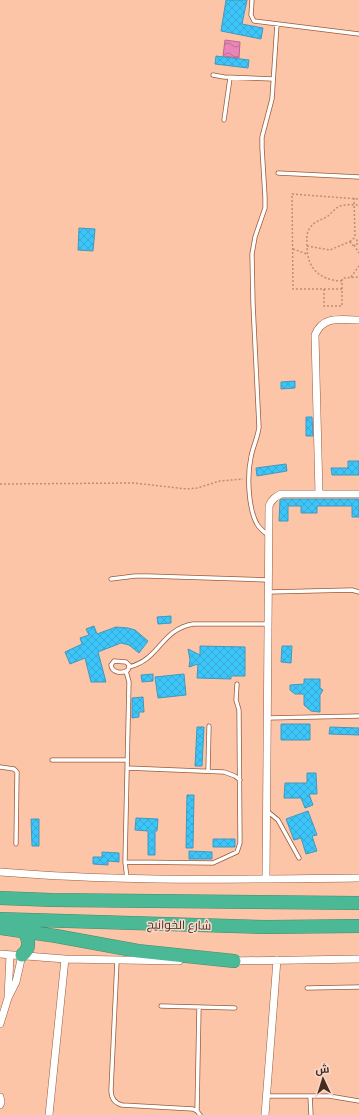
<svg xmlns="http://www.w3.org/2000/svg" width="359" height="1115" viewBox="0 0 359 1115" font-family="Overpass,Cairo,sans-serif">
  <style>
    .water { fill: url(#water-waves); stroke: #b86a8a }
    .building { fill: url(#building-cross-hatch); stroke: #4697b9 }
    .lines { fill: none; stroke-linecap: round; stroke-linejoin: round }
    .lane-casing { stroke: #995b3a; stroke-width: 5 }
    .street-casing { stroke: #995b3a; stroke-width: 8 }
    .highway-casing { stroke: #4a886b; stroke-width: 14 }
    .path { stroke: #bc8e76; stroke-width: 1.5; stroke-dasharray: 2 2; stroke-linecap: butt }
    .lane { stroke: #fff; stroke-width: 3.5 }
    .street { stroke: #fff; stroke-width: 7 }
    .highway { stroke: #4bb995; stroke-width: 13 }
    .labels { text-anchor: middle; stroke-width: 3; stroke-linejoin: round; paint-order: stroke }
    .street-label { font-size: 12px; fill: #472c1d; stroke: #f6d9cb }
  </style>
  <defs>
    <pattern id="water-waves" width="16" height="10" patternUnits="userSpaceOnUse"><rect width="16" height="10" fill="#e985b9"/><path d="M0 5q4-4 8 0t8 0" fill="none" stroke="#bf6d96"/></pattern>
    <pattern id="building-cross-hatch" width="8" height="8" patternUnits="userSpaceOnUse"><rect width="8" height="8" fill="#3cc5f9"/><path d="M0 0l8 8M0 8l8-8" fill="none" stroke="#36a9d5"/></pattern>
  </defs>
  <rect width="100%" height="100%" fill="#fdc5a8"/>
  <path class="water" d="M225,40L240,42L239,58L223,56Z"/>
  <path class="building" d="M226,0H247L242,24L263,28L261,39L221,31Z
    M216,56L249,60L248,68L215,64Z
    M79,228L95,229L93,251L78,250Z
    M295,381V388L281,389V382Z
    M306,417H312L313,436H306Z
    M348,461H359V475H332L331,468H348Z
    M286,464L287,471L257,476L256,468Z
    M282,499H359V517H352V506H317V513H301V506H288V521H279L280,500Z
    M171,616V623L158,624L157,617Z
    M94,626L97,634L116,627L128,628L135,630L148,641L139,653L129,645L121,643L98,652L106,682H91L85,658L70,664L65,652L82,644L80,638L89,635L86,629Z
    M200,646L245,647V676H231V679L197,678L198,664L189,667L190,660L188,649L200,655Z
    M282,646H292L291,663L281,662Z
    M153,674V681L142,682L141,675Z
    M184,674L186,695L158,698L155,677Z
    M304,679H320V688L323,690L320,695V712L311,711L304,705V694H295L290,690V685L304,684Z
    M143,697L144,712H139V717L132,718V698Z
    M281,724H310V740H281Z
    M197,727H204L202,766H195Z
    M330,727L359,728V735L329,734Z
    M307,773H316L317,794H309L313,805L305,808L301,798H284L285,783H307Z
    M187,795H194L193,848H186Z
    M308,811L317,835L312,836L317,851L306,854L301,838L294,840L286,819Z
    M136,818L158,819L157,831H155V855H148V831L135,830Z
    M31,819H39V846H32Z
    M213,839H235V847H213Z
    M189,851L212,852V859H189Z
    M102,852L119,853V862L108,861V865L93,864V857H102Z"/>
  <g class="lines">
    <defs>
      <path id="lane" d="M252,0L251,15L254,21L359,34
        M213,75L224,77L273,79
        M224,120L230,78
        M278,173L359,177
        M268,535C264,532 260,529 257,524C248,508 247,475 251,457C253,446 258,437 259,427L253,304L252,254L255,237L265,208V197L262,148V137L272,99L277,24
        M111,579L135,576H148L268,580
        M269,592L352,590L359,592
        M114,661L126,662L129,665L128,670C122,674 112,673 111,665Z
        M129,667C161,659 160,630 193,624H267
        M126,671L129,682L125,862L127,878
        M268,718L359,716
        M52,760H127
        M0,767L14,769L17,772L16,844
        M127,768L224,772L235,776L240,780
        M208,771L209,726
        M267,811L278,820L299,858
        M125,862L213,863L237,852L240,843L239,710L236,700L237,684
        M117,961L111,1090C111,1098 114,1103 122,1105L193,1109L197,1111L200,1115
        M307,988L359,987
        M161,1006L235,1008
        M267,1096H329L359,1101
        M310,1096L311,1115
        M197,1111L199,1007"/>
      <path id="street" d="M319,494L315,335C323,315 341,320 359,320
        M0,872C120,882 239,879 359,878
        M266,879L269,506C272,499 275,497 281,494H359
        M0,954L65,959L179,961
        M231,961L359,959
        M8,998L10,955
        M0,1024L8,998L16,982L22,955
        M0,1097L1,1102L0,1105
        M49,1115L65,959
        M265,1115L277,960"/>
      <path id="highway" d="M0,898L52,900L359,903
        M0,919L266,927L359,926
        M0,928L56,936L138,951L234,961
        M22,955C31,948 29,940 24,931"/>
    </defs>
    <use href="#lane" class="lane-casing"/>
    <use href="#street" class="street-casing"/>
    <use href="#highway" class="highway-casing"/>
    <path class="path" d="M354,198L355,238
      M350.5 242a3.5 3.5 0 1 1 7 0a3.5 3.5 0 1 1-7 0Z
      M354,245L359,253
      M307,246L330,250L351,241
      M293,249L307,254
      M351,277L359,266
      M342,281C319,280 307,268 307,246C307,239 306,233 310,228C314,221 322,220 328,216C332,213 335,208 340,206C346,204 353,205 359,205
      M324,289V306H342V279L344,278L359,277
      M342,289H293L292,194L359,199
      M0,484L134,483L187,489L197,488L220,481L243,479"/>
    <use href="#lane" class="lane"/>
    <use href="#street" class="street"/>
    <use href="#highway" class="highway"/>
  </g>
  <g class="labels">
    <g class="street-label">
      <text transform="translate(179 925) rotate(1)" y="4">شارع الخوانيج</text>
    </g>
  </g>
  <g transform="translate(323 1079) rotate(356)" stroke="#f6d9cb" stroke-width="3" paint-order="stroke">
  <path d="M0-3L7 15L0 10L-7 15Z" fill="#472c1d"/>
  <text y="-6" font-size="11" font-weight="bold" text-anchor="middle" fill="#472c1d">ش</text>
  </g>
</svg>
